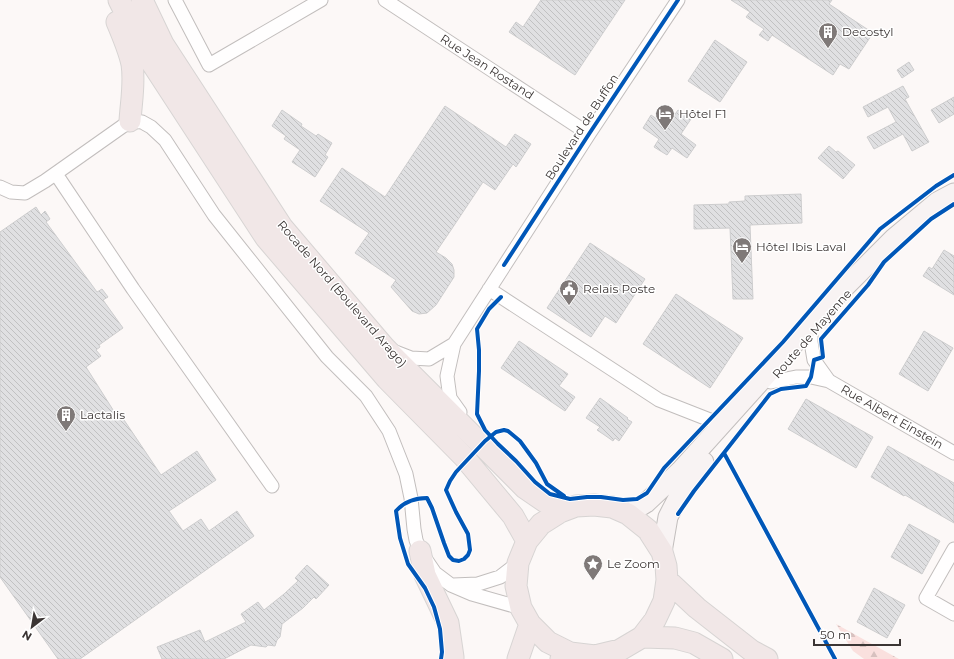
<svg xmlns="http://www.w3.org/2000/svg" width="954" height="659" viewBox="0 0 954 659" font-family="Montserrat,sans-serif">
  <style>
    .forest { fill: url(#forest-firs) }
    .building { fill: url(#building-back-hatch); stroke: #cdcdce }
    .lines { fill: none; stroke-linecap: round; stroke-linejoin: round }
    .minor-casing { stroke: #c2bebd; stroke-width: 15 }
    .secondary-casing { stroke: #c2bebd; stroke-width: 21 }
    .primary-casing { stroke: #d7d4d3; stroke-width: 23 }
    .minor { stroke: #fffefe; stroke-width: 13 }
    .secondary { stroke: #f8f3f3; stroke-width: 19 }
    .primary { stroke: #f1e7e7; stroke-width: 21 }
    .cycleway-casing { stroke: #fff; stroke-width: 6 }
    .cycleway { stroke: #0057b8; stroke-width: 4 }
    .labels { text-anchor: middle; stroke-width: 3; stroke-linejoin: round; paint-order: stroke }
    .poi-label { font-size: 12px; fill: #3b3534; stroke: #fff; text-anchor: start }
    .street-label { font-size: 12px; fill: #3b3534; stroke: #fff }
  </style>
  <defs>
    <pattern id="forest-firs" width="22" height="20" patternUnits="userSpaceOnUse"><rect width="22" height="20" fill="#fae0de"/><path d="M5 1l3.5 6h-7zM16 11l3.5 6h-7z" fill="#d7c1bf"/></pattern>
    <pattern id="building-back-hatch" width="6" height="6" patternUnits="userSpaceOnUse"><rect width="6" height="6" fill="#e0e0e2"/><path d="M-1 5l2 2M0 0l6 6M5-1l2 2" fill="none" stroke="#c1c1c2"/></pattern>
  </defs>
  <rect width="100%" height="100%" fill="#fcf8f7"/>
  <path class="forest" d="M836,624L899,659H864L853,651Z"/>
  <path class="building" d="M541,0H625L575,75L509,32L516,22L523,27Z
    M731,0H832L829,4L873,33L849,69L840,64L833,75L772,35L768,41L759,35L764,29L746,17L750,12Z
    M715,40L747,62L720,102L688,81Z
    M909,62L914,70L902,78L897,70Z
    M903,86L909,97L905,99L929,142L912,151L903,134L874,149L867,137L896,122L888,107L868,117L863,107Z
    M954,97V114L939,123L931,110Z
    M445,106L506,147L515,134L531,144L516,167L513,164L495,190L483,182L451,230L436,252L446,258L452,264L454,270V277L436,305L427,313L419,314L412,311L391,287L396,280L355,253L369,233L320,201L342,168L385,197Z
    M282,110L302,124L301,126L316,136L318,134L332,143L325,155L328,157L315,177L292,162L300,150L284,139L286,136L272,126Z
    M678,110L691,119L681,134L696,145L687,158L672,148L667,155L654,147L659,139L643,128L651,115L667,126Z
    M829,146L836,152L838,151L855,165L843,179L818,158Z
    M801,194L802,223L750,225L753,299H733L730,228L694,229V205L729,204V202L745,201V196Z
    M36,207L41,215L45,211L50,219L46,222L97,292L102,289L108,297L103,300L123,328L99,345L100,347L96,350L101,356L86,367L115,413L118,411L161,475L197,451L216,480L169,511L183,531L201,519L209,531L237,511L254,536L80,659H58L0,577V232Z
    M590,243L645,279L616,323L605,316L591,337L547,308Z
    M944,250L954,256V295L923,276L929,267L932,269Z
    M676,294L743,338L710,388L643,344Z
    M924,331L953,348L928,391L899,374Z
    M519,341L568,374L559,386L575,397L565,411L501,368Z
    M600,398L628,418L627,419L632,422L619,441L615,438L613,441L603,434L597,430L600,427L586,418Z
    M806,399L873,437L856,468L788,429Z
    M888,446L954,483V523L905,495L904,496L871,477Z
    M909,524L940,541L922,574L891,557Z
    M307,565L329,585L316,599L314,597L303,608L282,624L280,637L277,640L275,646L268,645L266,647L251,645L224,659H162L157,647L200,630L205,642L246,622L241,614L258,602L264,610L284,594L298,581L295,578Z
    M874,588L905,605L887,638L857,622Z"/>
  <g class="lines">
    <defs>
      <path id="minor" d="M175,0L209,65L321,0
        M385,0L589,134
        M56,174L133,289L272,486
        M0,187L11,192L25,193L45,181L130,121L142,122L151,127L165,140L214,215L327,357L366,396L389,431L406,474L411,498L414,529L416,540L420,551L435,573L451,585L472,594L521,608
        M489,289L659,400L710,420L720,426
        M811,336V342L814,360L829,381
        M393,351L411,358L429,359L454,344
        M771,382L796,377H811L829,381L954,453
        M460,412L450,398L447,376L454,344L589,134L678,0
        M954,549L926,598L954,614
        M453,585L478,584L500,577L518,563"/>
      <path id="secondary" d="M628,514L646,503L680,471L788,351L830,302L894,238L937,202L954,193
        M662,552L668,517L683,488L704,462"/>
      <path id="primary" d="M119,0L146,54L266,238L387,379L464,457L513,516L527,541
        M142,0L163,44L282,227L385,348L525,488L560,512
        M117,22C123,36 129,50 132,64C135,83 131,103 130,121
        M420,551L425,575L448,623L453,657V659
        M667,580L697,608L752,651L767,659
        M642,637L675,638L694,643L722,659
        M518,659L530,624
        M561,659L570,653L595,656L620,650L642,637L655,620L664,601L667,580L666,566L662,552L648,530L628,514L612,507L594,505L576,506L560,512L541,524L527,541L518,563L516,586L521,608L530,624L548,642L570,653"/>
    </defs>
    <use href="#minor" class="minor-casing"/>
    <use href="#secondary" class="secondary-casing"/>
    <use href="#primary" class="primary-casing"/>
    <use href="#minor" class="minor"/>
    <use href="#secondary" class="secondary"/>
    <use href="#primary" class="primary"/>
    <defs>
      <path id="cycleway" d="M504,265L589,134L678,0
        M501,297L489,309L477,329L479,350V371L477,414L485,430L498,444L516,461L535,482L550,494L570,499L587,497H601L623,500L637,499L647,493L664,468L783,342L880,229L936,186L954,175
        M724,453L835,659
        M678,514L694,491L770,394L781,389L806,386L811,377L814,360L823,357L821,339L868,285L884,262L931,219L954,204
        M441,659L442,652L440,629L434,607L425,588L408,564L400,538L396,511C404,502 415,498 427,498L432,508L444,543L449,556L453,560L459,561L464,559L468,555L470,550L468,534L456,512L446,490L450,481L456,472L485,441L496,432L504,430L508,431L520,441L536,463L547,484L564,496"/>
    </defs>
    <use href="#cycleway" class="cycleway-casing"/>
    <use href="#cycleway" class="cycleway"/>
  </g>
  <defs>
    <symbol id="building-pin" viewBox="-11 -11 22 30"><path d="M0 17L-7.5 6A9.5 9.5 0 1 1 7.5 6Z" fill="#7f7978" stroke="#fff"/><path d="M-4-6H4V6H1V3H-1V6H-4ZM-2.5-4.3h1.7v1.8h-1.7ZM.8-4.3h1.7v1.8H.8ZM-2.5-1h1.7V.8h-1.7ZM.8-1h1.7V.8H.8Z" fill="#fff"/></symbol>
    <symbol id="hotel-pin" viewBox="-11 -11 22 30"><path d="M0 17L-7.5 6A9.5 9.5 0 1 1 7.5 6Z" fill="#7f7978" stroke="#fff"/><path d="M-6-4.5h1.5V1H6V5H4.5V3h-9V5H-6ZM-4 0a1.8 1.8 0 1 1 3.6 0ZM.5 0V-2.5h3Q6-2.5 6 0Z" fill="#fff"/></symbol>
    <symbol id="civic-pin" viewBox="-11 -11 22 30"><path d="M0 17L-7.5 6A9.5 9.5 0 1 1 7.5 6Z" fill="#7f7978" stroke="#fff"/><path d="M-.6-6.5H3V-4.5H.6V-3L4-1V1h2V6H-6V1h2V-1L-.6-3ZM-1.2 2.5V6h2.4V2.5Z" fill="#fff"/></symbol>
    <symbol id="sight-pin" viewBox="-11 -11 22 30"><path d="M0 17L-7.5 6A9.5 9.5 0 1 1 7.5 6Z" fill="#7f7978" stroke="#fff"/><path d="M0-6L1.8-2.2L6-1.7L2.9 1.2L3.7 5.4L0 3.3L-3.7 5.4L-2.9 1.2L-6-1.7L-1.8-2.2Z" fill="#fff"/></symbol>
  </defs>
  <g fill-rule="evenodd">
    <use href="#building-pin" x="817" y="21" width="22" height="30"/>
    <use href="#hotel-pin" x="654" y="103" width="22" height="30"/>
    <use href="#hotel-pin" x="731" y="236" width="22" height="30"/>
    <use href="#civic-pin" x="558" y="278" width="22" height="30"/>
    <use href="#building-pin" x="55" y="404" width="22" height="30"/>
    <use href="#sight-pin" x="582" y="553" width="22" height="30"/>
  </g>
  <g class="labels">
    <g class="poi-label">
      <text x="842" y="36">Decostyl</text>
      <text x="679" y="118">Hôtel F1</text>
      <text x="756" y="251">Hôtel Ibis Laval</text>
      <text x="583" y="293">Relais Poste</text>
      <text x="80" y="419">Lactalis</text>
      <text x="607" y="568">Le Zoom</text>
    </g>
    <g class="street-label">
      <text transform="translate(487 67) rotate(33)" y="4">Rue Jean Rostand</text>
      <text transform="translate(582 127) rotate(-57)" y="4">Boulevard de Buffon</text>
      <text transform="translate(342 294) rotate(49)" y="4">Rocade Nord (Boulevard Arago)</text>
      <text transform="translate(812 334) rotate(-49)" y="4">Route de Mayenne</text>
      <text transform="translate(892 417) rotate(30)" y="4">Rue Albert Einstein</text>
    </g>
  </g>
  <g transform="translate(32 627) rotate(211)" stroke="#ffffff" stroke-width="3" paint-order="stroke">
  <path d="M0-3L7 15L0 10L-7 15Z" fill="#3b3534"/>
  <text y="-6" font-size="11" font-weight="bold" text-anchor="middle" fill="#3b3534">N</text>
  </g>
  <path d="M814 639v6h86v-6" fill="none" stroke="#3b3534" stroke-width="2"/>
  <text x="820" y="639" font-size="12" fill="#3b3534" stroke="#ffffff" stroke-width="3" paint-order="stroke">50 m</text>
</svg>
